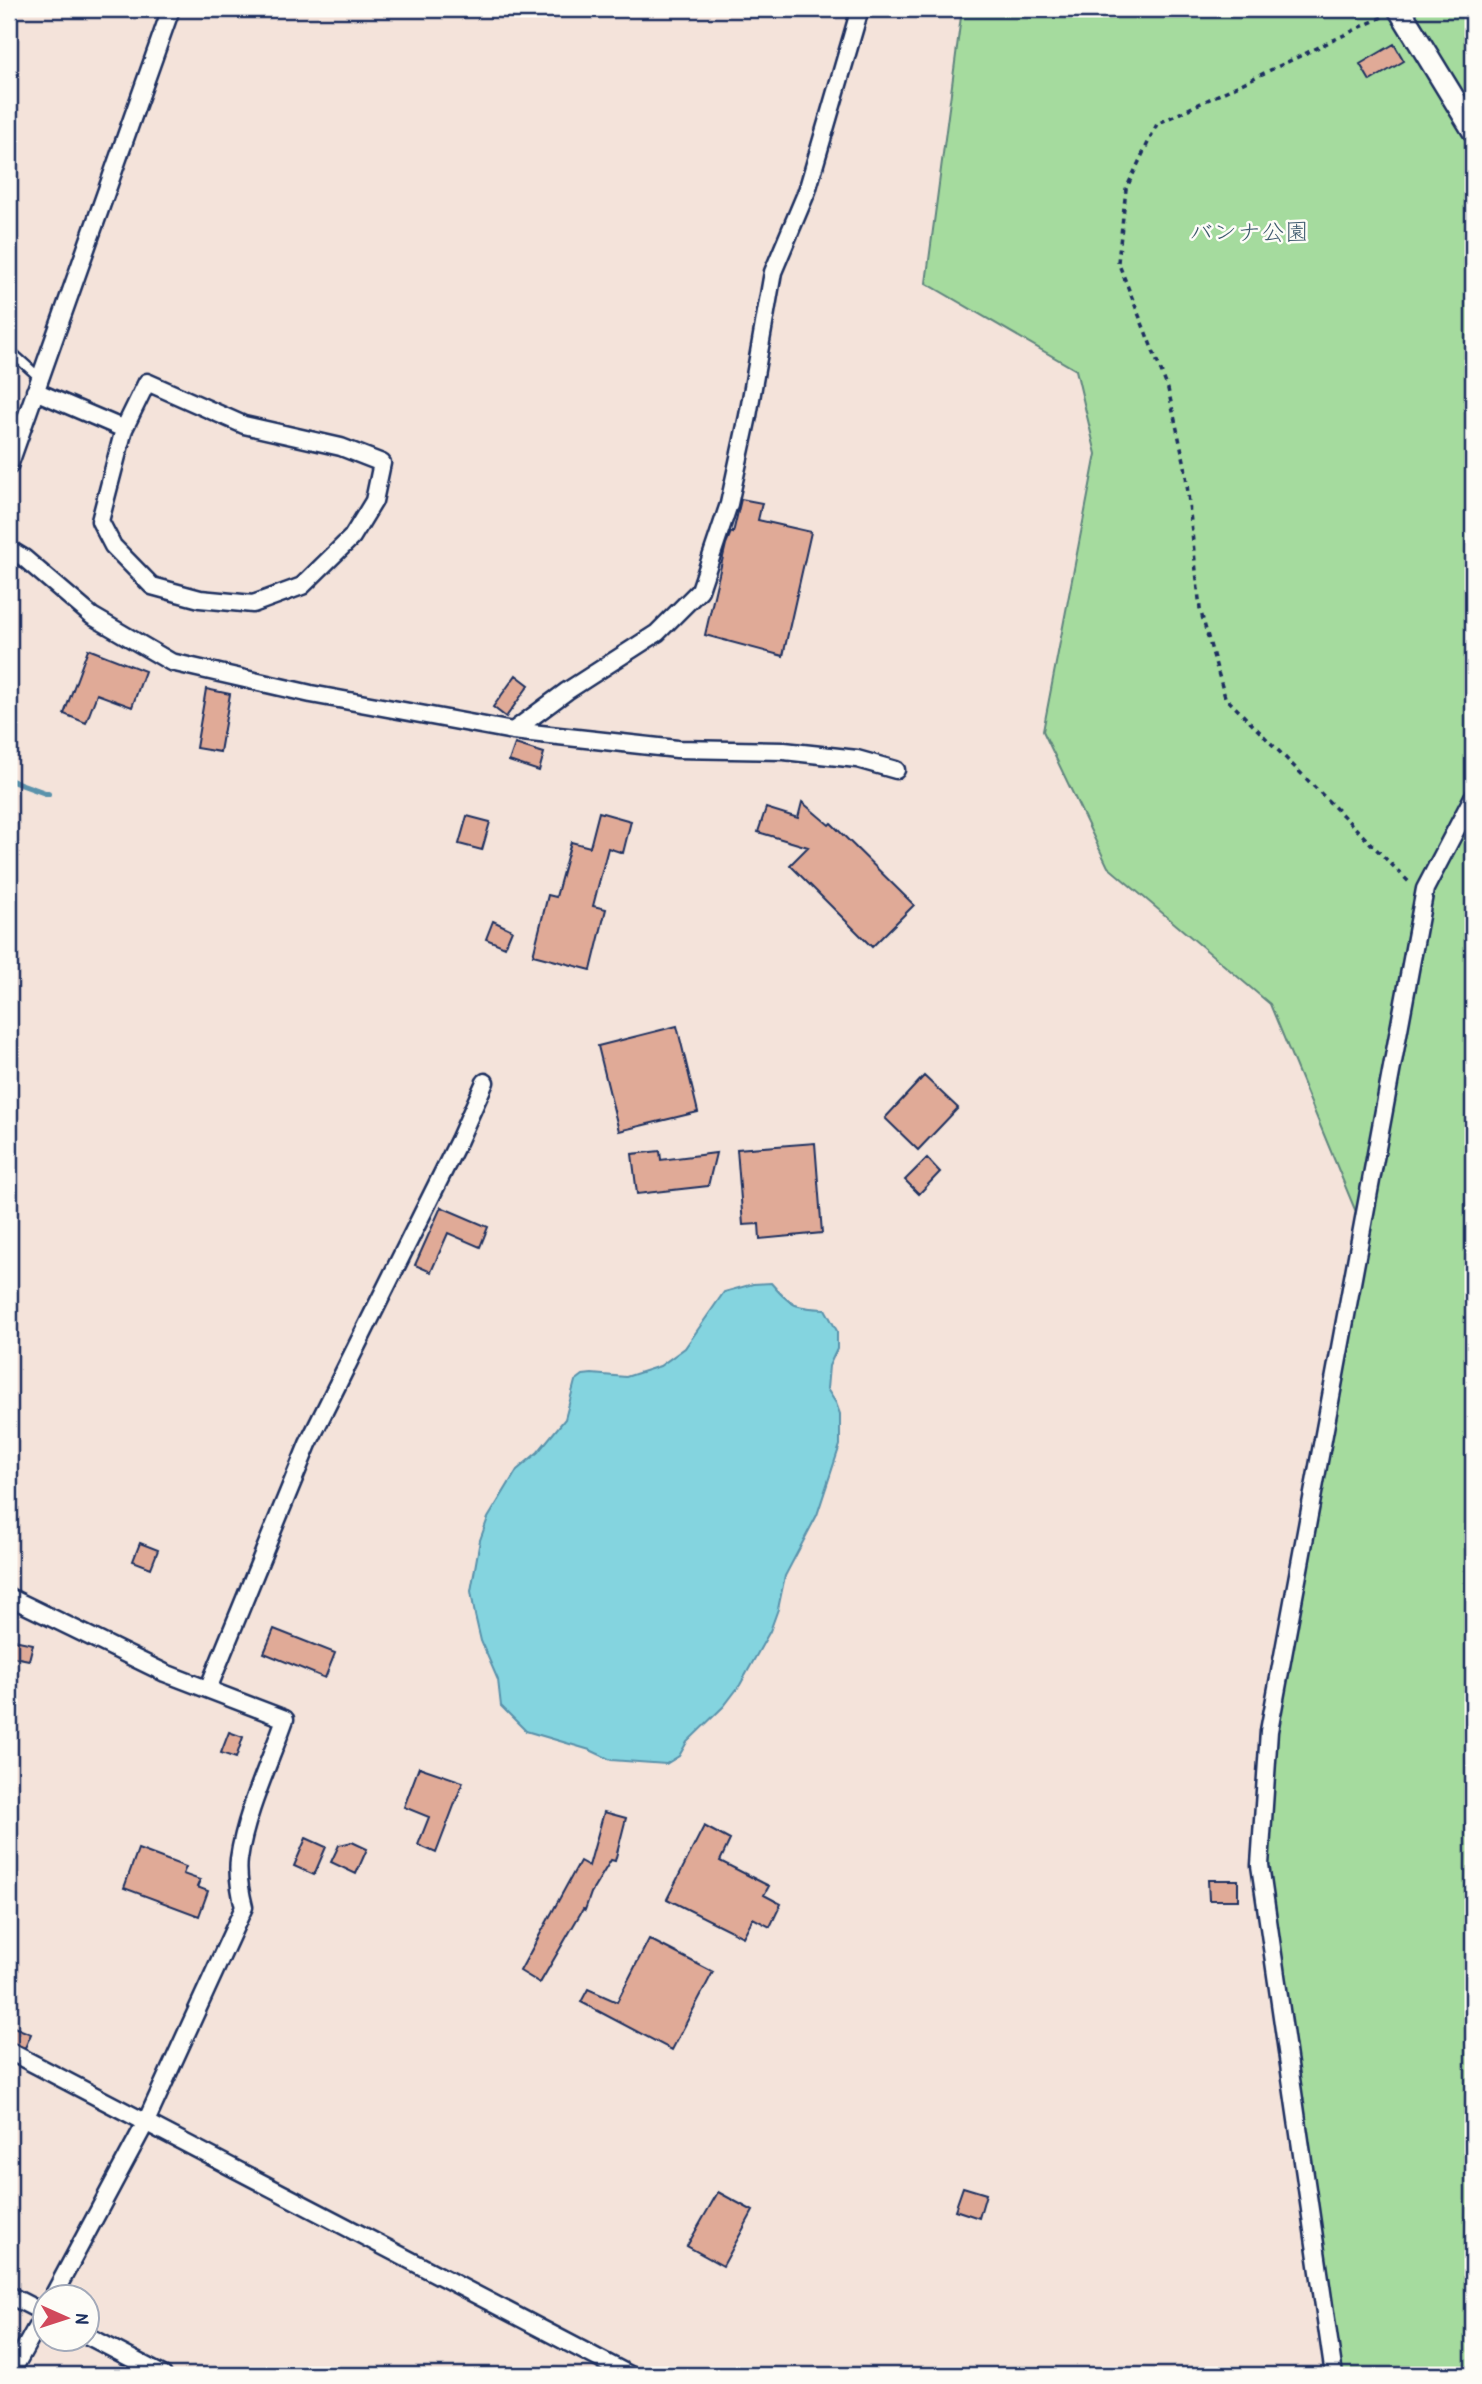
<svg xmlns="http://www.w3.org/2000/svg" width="1482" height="2384" viewBox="0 0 1482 2384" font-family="'Patrick Hand','Klee One',sans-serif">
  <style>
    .green { fill: #a5db9e; stroke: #60857e; stroke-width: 2 }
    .water { fill: #84d4df; stroke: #5a92ab; stroke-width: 2 }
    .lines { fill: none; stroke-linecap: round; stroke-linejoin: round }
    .stream { stroke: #5a92ab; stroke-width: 6 }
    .building { fill: #e0aa97; stroke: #1b2f5e; stroke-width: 2 }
    .lane-casing { stroke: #1b2f5e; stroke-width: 13 }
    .street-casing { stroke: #1b2f5e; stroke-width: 21 }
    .secondary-casing { stroke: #1b2f5e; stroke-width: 26 }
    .path { stroke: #1b2f5e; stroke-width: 3.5; stroke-dasharray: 5 5; stroke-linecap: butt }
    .lane { stroke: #fdfcf7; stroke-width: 8 }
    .street { stroke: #fdfcf7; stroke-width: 16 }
    .secondary { stroke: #fdfcf7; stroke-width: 21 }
    .labels { text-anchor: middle; stroke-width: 5; stroke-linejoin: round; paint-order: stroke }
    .park-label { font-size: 24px; fill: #3e5a6e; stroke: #fdfcf7 }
  </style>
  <rect width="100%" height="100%" fill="#f4e3da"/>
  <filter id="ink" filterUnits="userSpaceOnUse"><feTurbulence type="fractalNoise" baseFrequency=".0143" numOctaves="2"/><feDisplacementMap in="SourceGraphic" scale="14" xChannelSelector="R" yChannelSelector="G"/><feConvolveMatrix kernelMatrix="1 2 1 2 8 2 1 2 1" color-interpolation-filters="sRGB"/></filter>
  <g filter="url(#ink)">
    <path class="green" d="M962,9H1473V2375H1334L1260,1865L1269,1731L1363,1229L1270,1004L1108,867L1043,731L1096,454L1076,370L926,283Z"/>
    <path class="water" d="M771,1283C791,1306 794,1308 825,1309L837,1331V1349L829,1366L827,1389L836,1403L840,1414V1445L817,1515L785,1576L778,1609L770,1631L740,1685L724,1706L687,1742L679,1756L666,1764L611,1760L590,1750L526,1731L501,1706L498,1680L481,1641L475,1615L471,1591L480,1540L488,1518L517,1470L538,1452L565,1419L575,1381L583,1375L592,1374L626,1377L660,1366L685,1348L724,1292L753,1284Z"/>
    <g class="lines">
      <path class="stream" d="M9,780L48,794"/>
    </g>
    <path class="building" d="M1394,44L1404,61L1370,81L1360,64Z
      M741,499L762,503L758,520L811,532L783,656L705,635L726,544L731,532L733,533Z
      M88,649L145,671L132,707L97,694L86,723L64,714Z
      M516,675L529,685L506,717L493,707Z
      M206,689L230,694L220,752L196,748Z
      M515,744L544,753L539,771L509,761Z
      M802,802L829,825L831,823L914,905L872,947L790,865L808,847L758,832L766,808L798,818Z
      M599,812L631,821L623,853L608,848L593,906L606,909L591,970L533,955L548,895L556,897L571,842L590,847Z
      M467,816L490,822L482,850L459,844Z
      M493,921L512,930L505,947L486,939Z
      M677,1026L698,1112L619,1131L598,1046Z
      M924,1076L958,1108L918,1150L885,1118Z
      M815,1143L822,1233L760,1239L759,1224L743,1225L737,1149Z
      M660,1151L661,1160L716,1153L708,1186L637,1194L632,1154Z
      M927,1158L940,1172L919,1194L905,1180Z
      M441,1207L488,1227L480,1247L448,1233L431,1272L415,1265Z
      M140,1543L158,1550L151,1568L133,1561Z
      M274,1629L335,1653L325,1678L264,1653Z
      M9,1639L33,1644L29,1660L9,1656Z
      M229,1732L243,1737L236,1758L221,1753Z
      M419,1767L463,1782L436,1853L418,1845L429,1817L404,1807Z
      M604,1812L626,1818L615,1861L611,1860L591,1893L585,1910L583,1909L540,1983L520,1971L580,1861L589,1866Z
      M704,1826L730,1840L720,1861L769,1886L764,1895L781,1904L770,1927L753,1918L743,1937L667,1899Z
      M306,1838L326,1847L314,1875L294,1866Z
      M352,1842L367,1849L356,1874L331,1862L339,1845Z
      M138,1849L186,1867L183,1874L200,1880L197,1887L208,1891L199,1916L124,1888Z
      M1208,1880H1238V1900H1209Z
      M649,1939L713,1972L672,2050L581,2002L588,1989L617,2002Z
      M9,2025L31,2034L25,2048L9,2041Z
      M963,2187L986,2194L979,2218L955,2210Z
      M718,2192L753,2211L723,2266L687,2246Z"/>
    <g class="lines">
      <defs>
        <path id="lane" d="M9,350L40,378"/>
        <path id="street" d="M147,382L244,425L341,447L382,463L374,501L352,537L302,586L253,604L200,599L152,586L113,546L100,521L124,429Z
          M35,391L124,429
          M9,466L171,9
          M9,549L24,558L92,616L171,662L311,694L513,731L677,749L784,751L857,759L896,770
          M513,731L567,691L657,633L700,590L729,504L748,416L773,272L807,191L860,9
          M9,1597L165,1673L285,1719C270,1762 245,1814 239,1859C237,1875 240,1891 244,1907L145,2124L53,2296
          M208,1689L308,1444L459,1140L485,1082
          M9,2051L630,2375
          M9,2295L46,2314
          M88,2336L163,2375
          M10,2375L46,2310
          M1334,2375L1260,1865L1269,1731L1425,889L1473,797"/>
        <path id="secondary" d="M1399,9L1473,130"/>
      </defs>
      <use href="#lane" class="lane-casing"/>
      <use href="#street" class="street-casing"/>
      <use href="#secondary" class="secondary-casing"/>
      <path class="path" d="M1382,17L1157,124L1126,189L1118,262L1168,389L1185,465L1200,609L1225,697L1409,882"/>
      <use href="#lane" class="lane"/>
      <use href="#street" class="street"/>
      <use href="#secondary" class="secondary"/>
    </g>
  </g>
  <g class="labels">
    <g class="park-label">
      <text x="1249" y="240">バンナ公園</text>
    </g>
  </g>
  <rect width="1482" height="2384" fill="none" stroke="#fdfcf7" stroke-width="35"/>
  <rect x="18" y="18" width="1447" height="2349" fill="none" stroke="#1b2f5e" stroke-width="2.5" filter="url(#ink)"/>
  <g transform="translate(66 2318) rotate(93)"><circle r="33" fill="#fdfcf7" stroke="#a3aaba" stroke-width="2"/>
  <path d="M0-5L12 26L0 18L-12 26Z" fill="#d1495b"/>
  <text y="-10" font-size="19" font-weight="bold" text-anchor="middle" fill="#1b2f5e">N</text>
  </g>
</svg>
